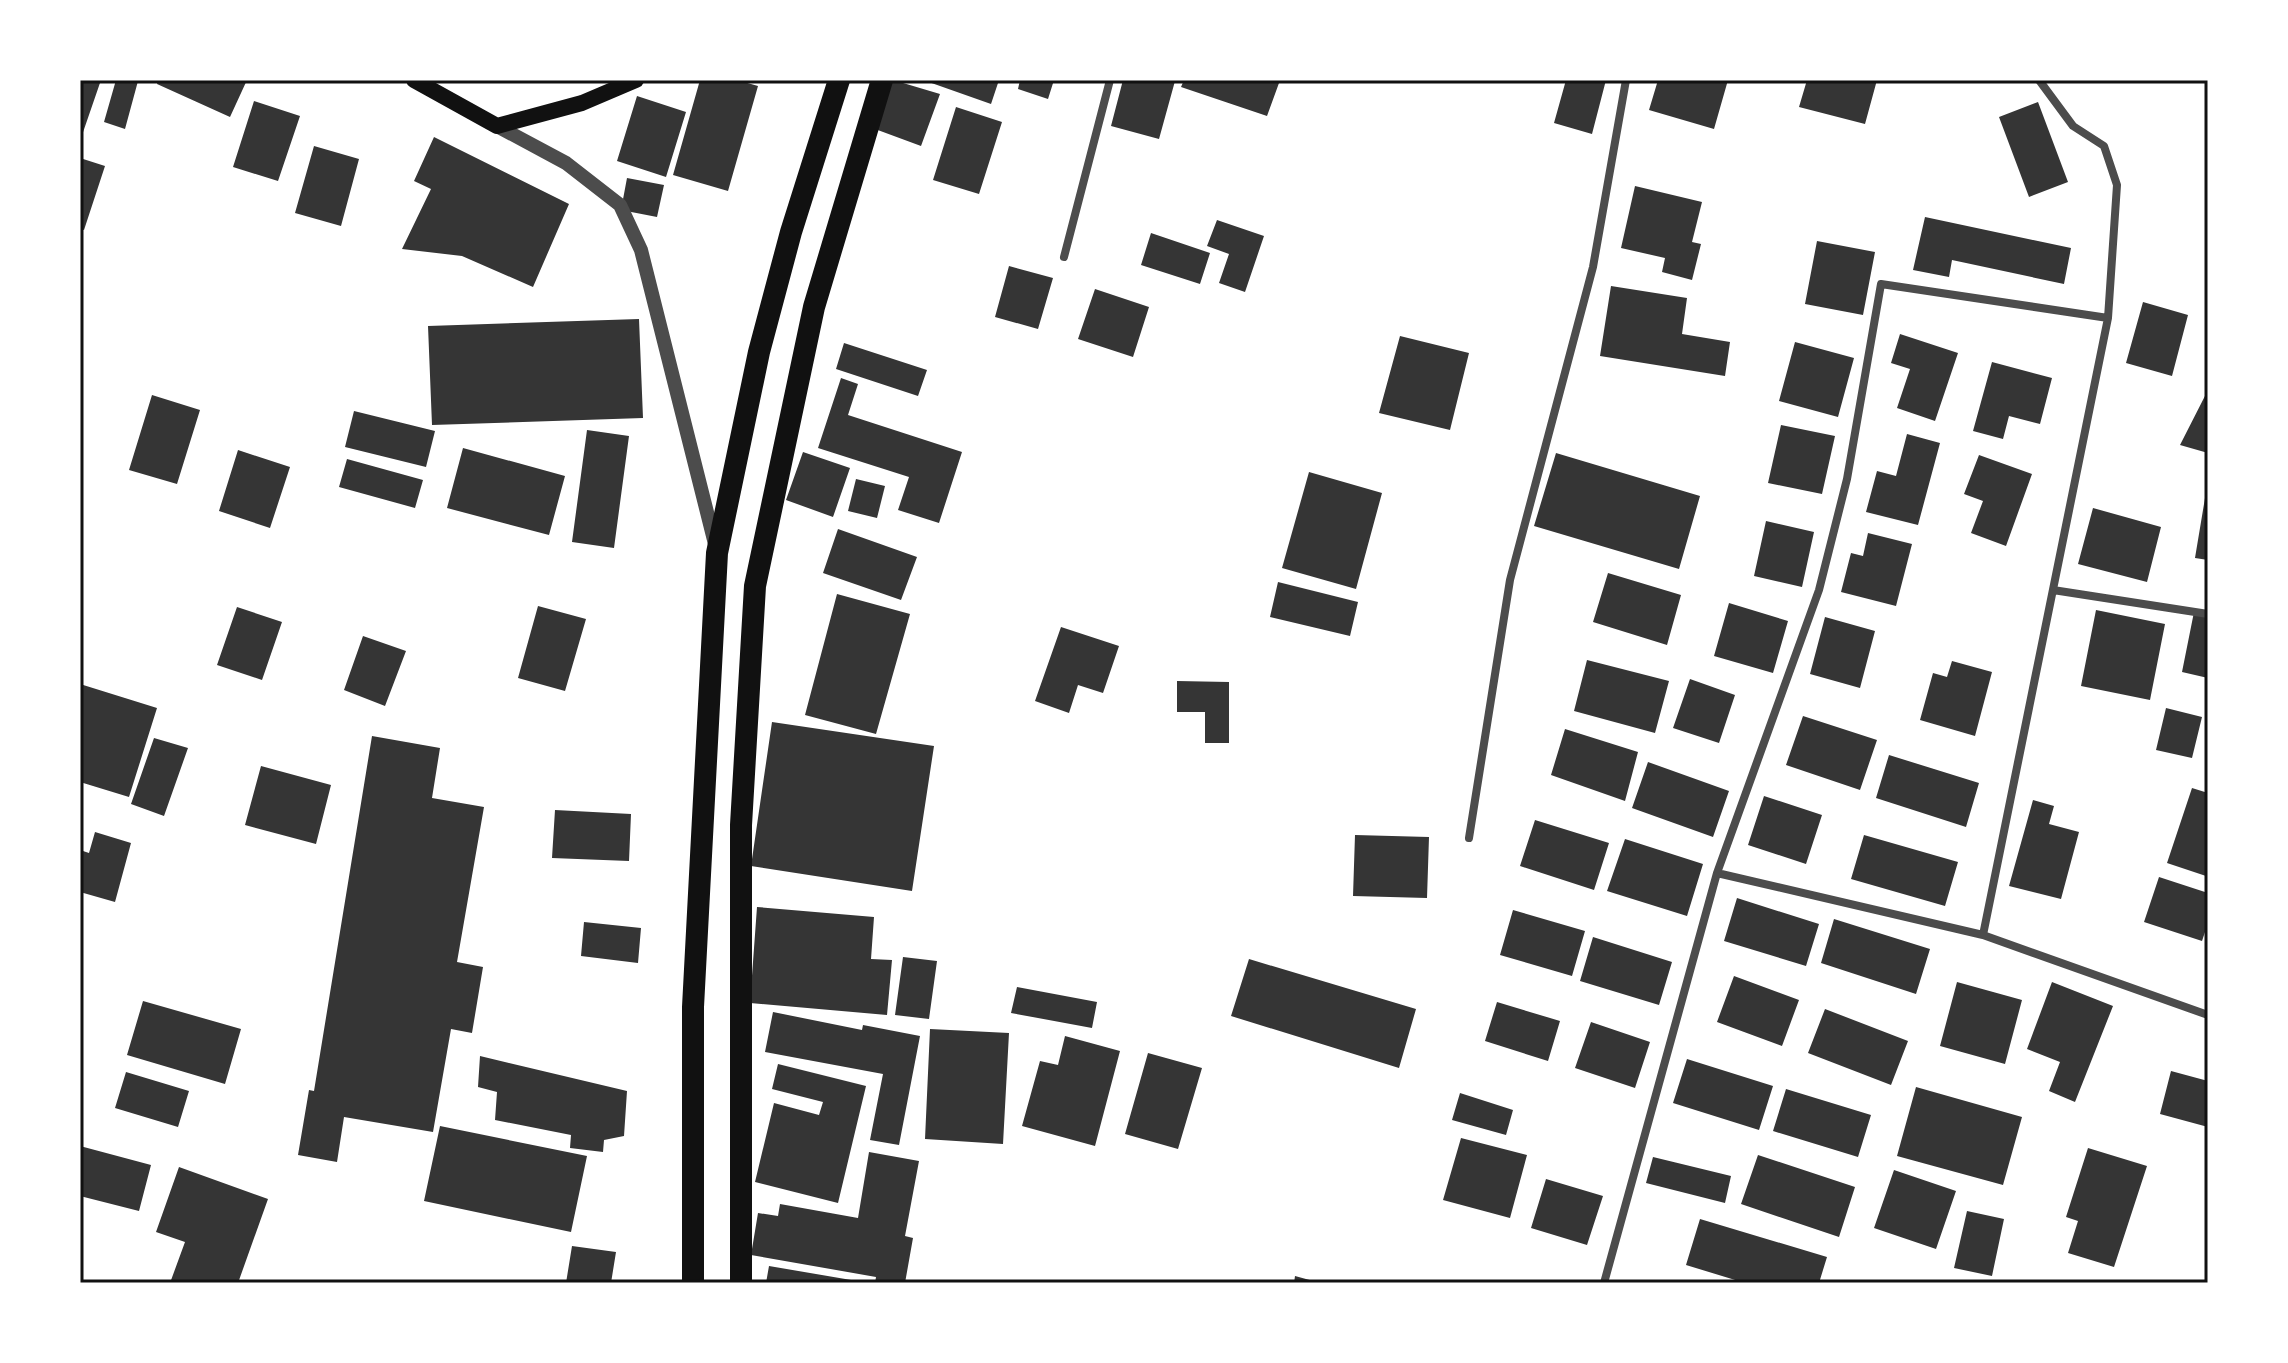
<svg xmlns="http://www.w3.org/2000/svg" width="2288" height="1363" viewBox="0 0 2288 1363" font-family="Manrope,sans-serif">
  <style>
    .building { fill: #353535 }
    .lines { fill: none; stroke-linecap: round; stroke-linejoin: round }
    .minor { stroke: #4c4c4c; stroke-width: 8 }
    .tertiary { stroke: #4c4c4c; stroke-width: 14 }
    .secondary { stroke: #111; stroke-width: 16 }
    .trunk { stroke: #111; stroke-width: 22 }
    .neatline { fill: none; stroke: #111; stroke-width: 3 }
  </style>
  <rect width="100%" height="100%" fill="#fff"/>
  <path class="building" d="M80,80H101L80,141Z
    M116,80L138,81L125,129L104,122Z
    M158,80H247L230,117L157,84Z
    M700,80H737L758,86L728,191L673,175Z
    M893,80L940,94L921,146L875,129Z
    M923,80H999L991,104Z
    M1020,80H1054L1048,99L1018,89Z
    M1123,80L1175,81L1159,139L1111,126Z
    M1184,80H1269L1279,83L1267,116L1181,87Z
    M1566,80H1606L1592,134L1554,123Z
    M1658,80H1728L1714,129L1649,110Z
    M1807,80H1877L1865,124L1799,107Z
    M637,96L686,112L666,177L617,161Z
    M254,101L300,116L278,181L233,167Z
    M2038,102L2068,182L2029,197L1999,117Z
    M956,107L1002,122L979,194L933,180Z
    M434,137L569,204L533,287L462,256L402,249L431,189L414,181Z
    M314,146L359,159L341,226L295,213Z
    M80,158L105,166L84,230L80,229Z
    M627,178L664,185L657,217L621,210Z
    M1635,186L1702,202L1692,242L1701,244L1692,280L1662,272L1665,258L1621,248Z
    M1925,217L2071,248L2064,284L1952,260L1949,277L1913,270Z
    M1217,220L1264,236L1245,292L1219,283L1229,254L1207,246Z
    M1151,233L1210,253L1200,284L1141,265Z
    M1817,241L1875,252L1863,315L1805,304Z
    M1009,266L1053,278L1038,329L995,317Z
    M1611,286L1687,298L1682,334L1730,342L1725,376L1600,356Z
    M1095,289L1149,307L1133,357L1078,339Z
    M2143,302L2188,315L2172,376L2126,363Z
    M639,319L643,418L432,425L428,326Z
    M1900,334L1958,353L1935,421L1897,408L1910,369L1891,363Z
    M1400,336L1469,353L1450,430L1379,413Z
    M1795,342L1854,358L1838,417L1779,401Z
    M844,343L927,370L918,396L836,369Z
    M1992,362L2052,378L2040,424L2009,416L2003,439L1973,431Z
    M841,378L858,384L848,415L962,452L939,523L898,510L909,477L818,448Z
    M2208,390V453L2180,445Z
    M152,395L200,410L177,484L129,470Z
    M354,411L435,431L426,467L345,447Z
    M1781,425L1835,436L1822,494L1768,483Z
    M587,430L629,436L614,548L572,542Z
    M1907,434L1940,443L1918,525L1866,512L1877,471L1896,476Z
    M463,448L565,476L549,535L447,508Z
    M238,450L290,467L270,528L219,511Z
    M803,452L850,468L833,517L786,500Z
    M1556,453L1700,496L1679,569L1534,526Z
    M1979,455L2032,474L2006,546L1971,533L1983,501L1964,494Z
    M347,459L423,480L415,508L339,487Z
    M1309,472L1382,493L1356,589L1282,568Z
    M856,479L885,486L877,518L848,511Z
    M2206,492H2208V560L2195,558Z
    M2093,508L2161,527L2147,582L2078,564Z
    M1766,521L1814,532L1802,587L1754,576Z
    M838,529L917,557L901,600L823,573Z
    M1868,533L1912,544L1896,606L1841,592L1851,553L1863,556Z
    M1608,573L1681,595L1667,645L1593,622Z
    M1278,582L1358,602L1350,636L1270,617Z
    M837,594L910,614L876,734L805,715Z
    M1729,603L1788,621L1773,673L1714,656Z
    M538,606L586,619L565,691L518,678Z
    M237,607L282,622L262,680L217,665Z
    M2096,610L2165,624L2150,700L2081,686Z
    M2194,612L2208,615V678L2182,672Z
    M1825,617L1875,631L1860,688L1810,674Z
    M1061,627L1119,646L1103,693L1078,685L1069,713L1035,701Z
    M363,636L406,651L385,706L344,690Z
    M1587,660L1669,681L1655,733L1574,711Z
    M1952,661L1992,672L1975,736L1920,720L1933,673L1947,677Z
    M1690,679L1735,695L1719,743L1673,728Z
    M1177,681L1229,682V743H1205V712H1177Z
    M80,684L157,708L129,797L80,782Z
    M2166,708L2202,717L2192,758L2156,750Z
    M1803,716L1877,740L1860,790L1786,765Z
    M772,722L934,746L912,891L751,866Z
    M1565,729L1638,752L1625,801L1551,775Z
    M372,736L440,748L432,798L484,807L457,962L483,967L472,1033L451,1029L433,1132L344,1117L337,1162L298,1155L309,1090L314,1091Z
    M154,738L188,748L164,816L131,804Z
    M1889,755L1979,783L1966,827L1876,798Z
    M1648,762L1729,791L1713,837L1632,808Z
    M261,766L331,785L316,844L245,825Z
    M2192,788L2208,793L2206,876L2167,863Z
    M1764,796L1822,815L1806,864L1748,845Z
    M2033,800L2054,806L2049,824L2079,832L2061,899L2009,886Z
    M555,810L631,814L629,861L552,858Z
    M1535,820L1609,843L1594,890L1520,866Z
    M95,832L131,843L115,902L80,892V850L89,853Z
    M1355,835L1429,837L1427,898L1353,896Z
    M1864,835L1958,862L1945,906L1851,879Z
    M1625,839L1703,864L1687,916L1607,891Z
    M2159,877L2208,893V923L2202,941L2144,922Z
    M1737,898L1819,924L1806,966L1724,941Z
    M757,907L874,917L871,959L892,960L887,1015L750,1003Z
    M1513,910L1585,931L1572,976L1500,955Z
    M1834,919L1930,949L1916,994L1821,963Z
    M584,922L641,928L638,963L581,956Z
    M1593,937L1672,962L1659,1005L1580,981Z
    M903,957L937,961L929,1019L895,1015Z
    M1249,959L1416,1009L1399,1068L1231,1016Z
    M1734,976L1799,1000L1782,1046L1717,1022Z
    M1957,982L2022,1000L2005,1064L1940,1046Z
    M2052,982L2113,1006L2075,1102L2049,1091L2060,1062L2027,1049Z
    M1017,987L1097,1002L1092,1028L1011,1013Z
    M143,1001L241,1029L225,1084L127,1055Z
    M1497,1002L1560,1021L1548,1061L1485,1041Z
    M1825,1009L1908,1041L1891,1085L1808,1053Z
    M773,1012L862,1030L863,1025L920,1036L899,1145L870,1140L883,1074L765,1052Z
    M1591,1022L1650,1042L1635,1088L1575,1068Z
    M930,1029L1009,1033L1003,1144L925,1139Z
    M1065,1036L1120,1051L1095,1146L1022,1126L1040,1061L1058,1065Z
    M1148,1053L1202,1068L1178,1149L1125,1134Z
    M480,1056L627,1091L624,1136L604,1140L603,1152L570,1148L571,1135L495,1120L497,1092L478,1087Z
    M1687,1059L1773,1086L1759,1130L1673,1103Z
    M778,1064L866,1086L838,1203L755,1182L774,1103L819,1115L823,1102L772,1089Z
    M2171,1071L2208,1081V1127L2160,1114Z
    M126,1072L189,1091L178,1127L115,1108Z
    M1916,1087L2022,1117L2003,1185L1897,1156Z
    M1786,1089L1871,1115L1858,1157L1773,1131Z
    M1460,1093L1513,1110L1506,1135L1452,1120Z
    M440,1126L587,1156L571,1232L424,1201Z
    M1461,1138L1527,1155L1510,1218L1443,1200Z
    M80,1146L151,1165L139,1211L80,1196Z
    M2088,1148L2147,1166L2114,1267L2068,1253L2078,1221L2066,1217Z
    M869,1152L919,1161L905,1236L913,1238L905,1283H875L876,1277L751,1255L758,1213L778,1216L780,1204L858,1218Z
    M1758,1155L1855,1187L1839,1237L1741,1204Z
    M1653,1157L1731,1176L1725,1203L1646,1183Z
    M179,1167L268,1199L238,1283H170L185,1242L156,1232Z
    M1894,1170L1956,1191L1936,1249L1874,1228Z
    M1546,1179L1603,1196L1587,1245L1531,1228Z
    M1967,1211L2004,1219L1992,1276L1954,1268Z
    M1700,1219L1827,1257L1819,1283H1745L1686,1265Z
    M572,1246L616,1252L611,1283H566Z
    M769,1266L857,1281V1283H766Z
    M1295,1276L1317,1282V1283H1294Z"/>
  <g class="lines">
    <path class="minor" d="M2039,80L2073,126L2104,146L2117,185L2108,318L1983,935L2208,1015
      M1064,257L1110,80
      M2053,590L2208,614
      M1469,838L1510,580L1593,267L1626,80
      M1717,873L1983,935
      M1604,1283L1717,873L1819,590L1847,479L1881,284L2108,318"/>
    <path class="tertiary" d="M497,126L566,163L620,205L641,250L715,544"/>
    <path class="secondary" d="M414,80L497,126L582,103L636,80"/>
    <path class="trunk" d="M693,1283V1007L717,553L759,352L791,232L839,80
      M741,1283V825L755,586L814,307L882,80"/>
  </g>
  <rect width="2288" height="1363" fill="none" stroke="#ffffff" stroke-width="164"/>
  <rect x="82" y="82" width="2124" height="1199" class="neatline"/>
</svg>
